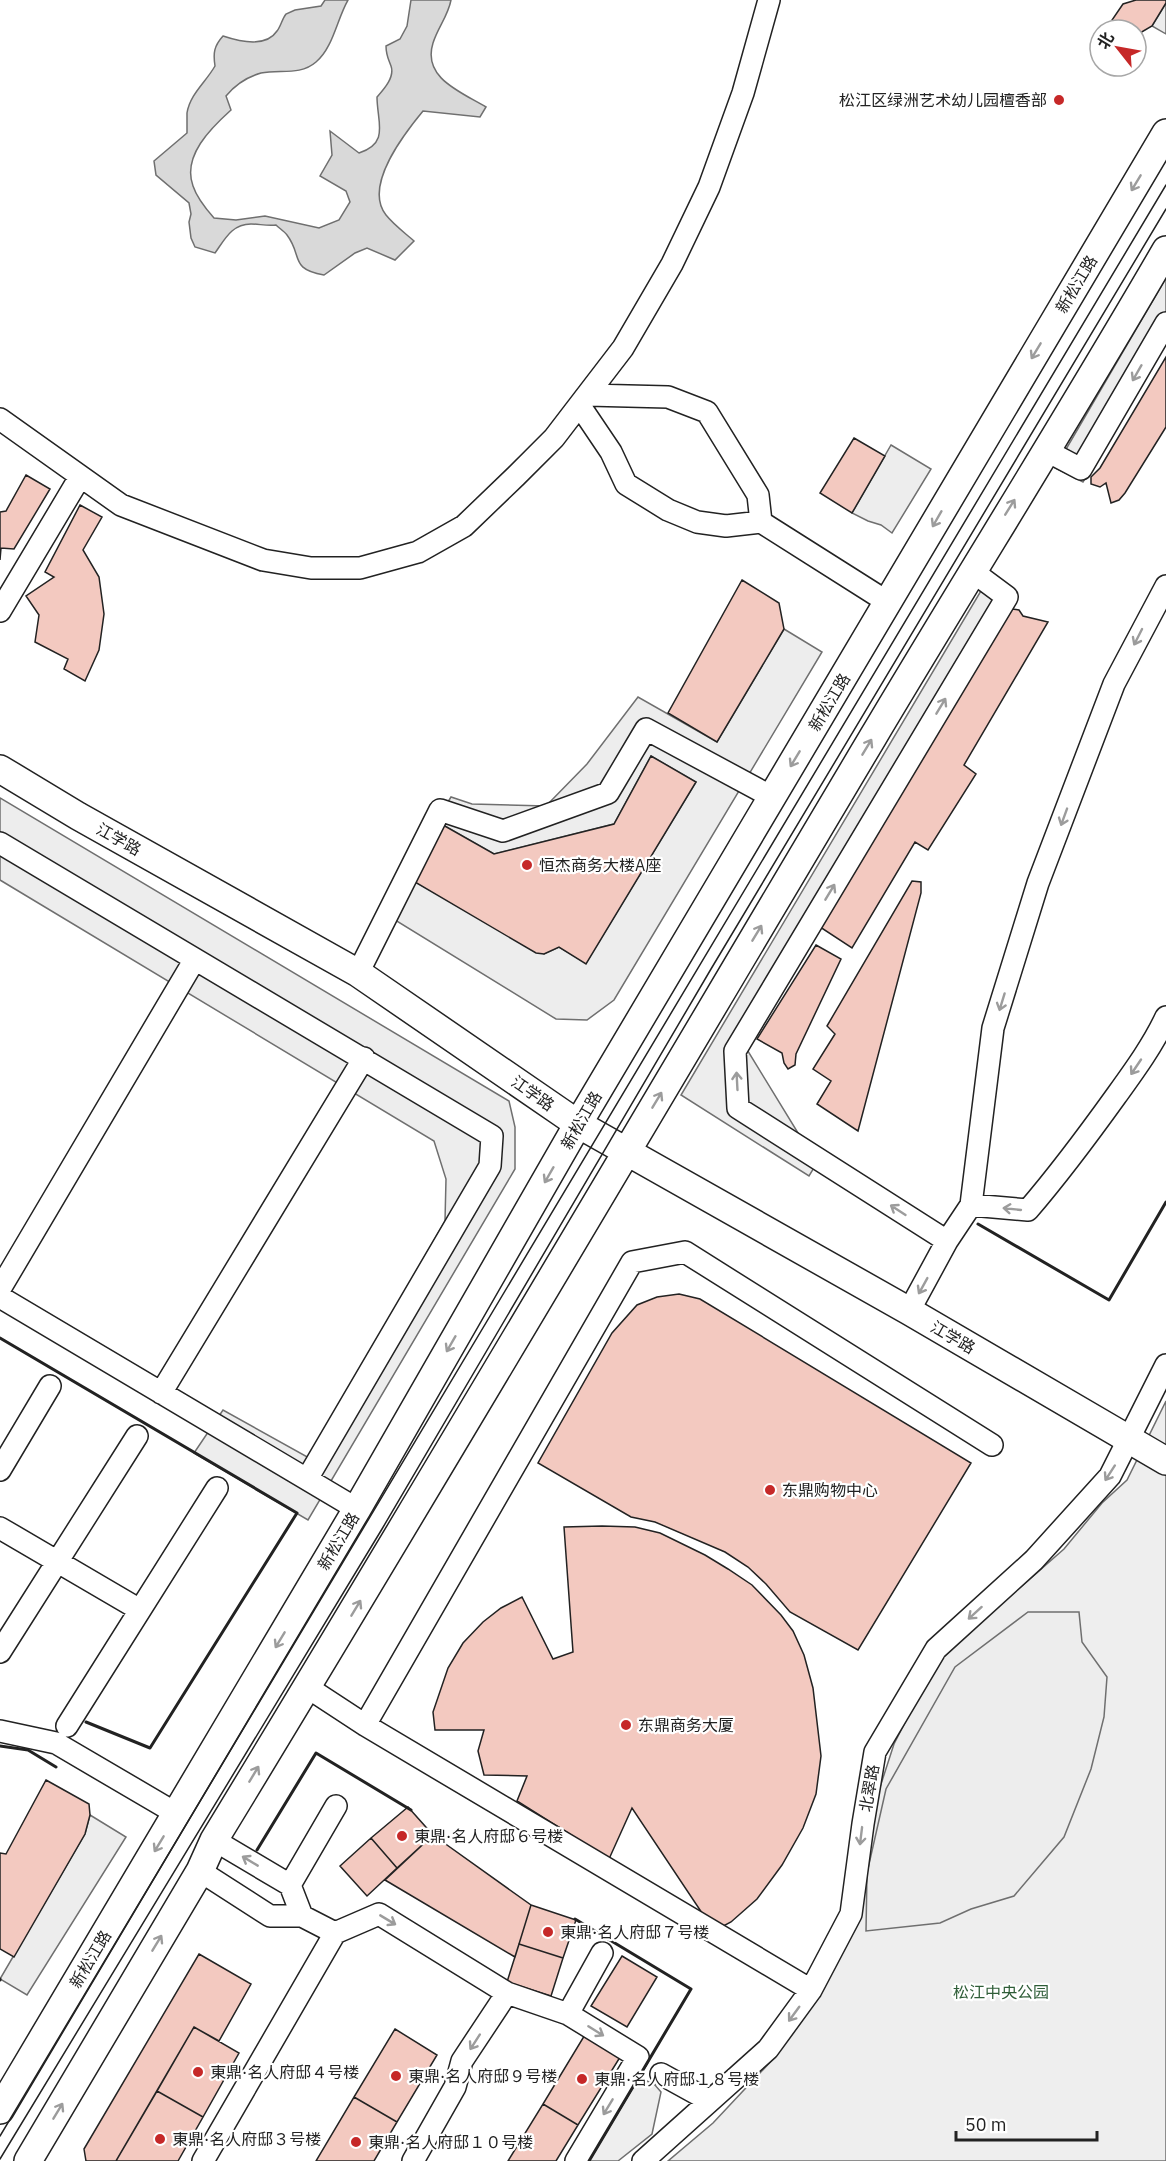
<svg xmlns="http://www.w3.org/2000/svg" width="1166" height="2161" viewBox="0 0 1166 2161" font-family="'IBM Plex Sans','Noto Sans SC',sans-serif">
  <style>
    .green { fill: #eee; stroke: #6f6f6f; stroke-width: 1.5 }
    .parking { fill: #ededed; stroke: #6f6f6f; stroke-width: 1.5 }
    .water { fill: #d9d9d9; stroke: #6f6f6f; stroke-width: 1.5 }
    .building { fill: #f3c9c0; stroke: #222; stroke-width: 1.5 }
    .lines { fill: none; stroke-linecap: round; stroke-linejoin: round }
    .minor-casing { stroke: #222; stroke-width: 24 }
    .major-casing { stroke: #222; stroke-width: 30 }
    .minor { stroke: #fff; stroke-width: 21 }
    .major { stroke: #fff; stroke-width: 27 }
    .tram { stroke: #222; stroke-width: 1.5 }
    .wall { stroke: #222; stroke-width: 3 }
    .oneway { stroke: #9c9c9c }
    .poi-dot { fill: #c62828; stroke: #fff; stroke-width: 2 }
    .labels { text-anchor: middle; stroke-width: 4.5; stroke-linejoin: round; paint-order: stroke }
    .poi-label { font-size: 16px; fill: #222; stroke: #fff; text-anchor: start }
    .street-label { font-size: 16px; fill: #222; stroke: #fff }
    .park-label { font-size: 16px; fill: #2f5e38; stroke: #fff }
  </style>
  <rect width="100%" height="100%" fill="#fff"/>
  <path class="green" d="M1166,1401V2161H668L713,2123L774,2058L836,1960L871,1815L894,1744L937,1660L1064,1549L1102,1503L1127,1480Z
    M639,2077L655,2085L661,2092L652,2134L618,2161H589Z"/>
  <path class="parking" d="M1166,3V34L1152,26Z
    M1166,278V340L1083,482L1055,468Z
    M891,445L931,469L892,533L881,525L868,521L852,513Z
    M988,579L1015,593L746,1048L798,1133L823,1153L809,1176L681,1095Z
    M784,629L822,652L614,1000L587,1020L556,1019L382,912L403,875L544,954L559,947L586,963L696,782L651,756L614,824L494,854L436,821L451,797L472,804L546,806L587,764L638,697L717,742Z
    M0,798L509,1101L515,1127V1169L308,1520L194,1453L223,1410L309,1458L445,1221L446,1179L434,1141L0,880Z
    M1028,1612H1079L1082,1642L1107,1677L1104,1717L1091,1769L1064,1837L1014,1896L971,1909L940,1923L866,1931L867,1873L886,1789L955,1667Z
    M90,1815L126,1837L27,1995L0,1979L85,1834Z"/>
  <path class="water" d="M325,0H348C337,19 333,48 316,62C300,76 280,69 261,73C247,77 235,85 226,96L231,110C211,128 182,156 193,186C197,198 206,209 214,218L236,220L265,216L319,228L339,220L350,202L346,191L320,176L332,155L330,131L359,153C390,143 377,122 377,97C384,89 395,77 391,66C388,58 386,55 386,46L400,39L407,26L411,0H451C448,16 438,27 433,43C422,78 461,92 486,107L480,117L423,111C404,134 363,186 386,215C394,225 405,233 414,241L395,260L367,248L355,253L324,275C289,269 303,256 287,235C284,231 279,228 276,225C267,226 259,224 251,224C232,224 225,239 215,253L195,247L191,238L189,222L191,214L189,203L156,175L154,161L187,133C187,126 187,119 187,113C190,94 206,82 215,66C213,53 214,46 223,36C238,41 266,48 277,31C281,26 282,19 286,14L295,10L321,6Z"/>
  <path class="building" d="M1136,0H1166V3L1152,26L1140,33L1136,34V30H1116L1112,20L1123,4Z
    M1166,357V427L1125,493L1119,500L1111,503L1106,483L1100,487L1091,484V477L1100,468Z
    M854,438L885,456L852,513L820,493Z
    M26,475L50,489L14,549L1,548L0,560V512L6,511Z
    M80,505L102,517L83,550L99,577L104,614L99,650L85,681L64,669L68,659L35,642L39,615L26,596L54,577L45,572Z
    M742,580L779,603L784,629L717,742L668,713Z
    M1012,609L1019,610L1023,616L1048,622L964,765L976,774L928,850L915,842L852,948L820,927L1007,616Z
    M651,756L696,782L586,964L559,947L544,954L536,953L403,875L436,821L494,854L614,824Z
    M912,881L921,882V893L858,1131L817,1104L831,1081L813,1069L835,1034L827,1026Z
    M816,945L841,959L796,1054L795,1065L788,1069L784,1063L782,1053L757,1039Z
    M679,1294L700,1299L971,1463L858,1650L790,1612L766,1584L748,1567L725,1552L655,1522L631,1517L538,1463L612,1333L637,1305L657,1297Z
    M602,1526L635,1527L660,1533L705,1555L728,1569L752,1585L781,1615L793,1631L804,1655L813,1688L821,1756L816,1794L803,1828L782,1865L757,1899L731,1922L714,1931L632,1808L609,1859L517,1801L527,1776L484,1775L478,1751L484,1730H435L433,1712L448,1668L463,1643L483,1622L501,1608L522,1597L553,1659L573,1652L564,1527Z
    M46,1780L89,1804L90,1815L85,1834L14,1957L0,1949V1853L6,1854Z
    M408,1807L433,1835L397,1868L371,1838Z
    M433,1835L531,1905L515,1957L385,1880Z
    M371,1838L397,1868L367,1896L340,1866Z
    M531,1905L576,1920L563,1958L519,1944Z
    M519,1944L563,1958L551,1996L507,1982Z
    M199,1954L251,1984L219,2041L194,2027L116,2161H86L84,2149Z
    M622,1956L657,1977L627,2027L591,2006Z
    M194,2027L239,2053L203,2117L157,2091Z
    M395,2029L437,2055L397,2122L354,2097Z
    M586,2033L622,2054L578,2125L543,2104Z
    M157,2091L203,2117L178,2161H116Z
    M354,2097L397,2122L374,2161H316Z
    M543,2104L578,2125L556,2161H508Z"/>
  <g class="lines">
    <defs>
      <path id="minor" d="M588,395L668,397L707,412L758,495L761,522L889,603
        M580,406L611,452L626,484L668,510L697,522L726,526L761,522
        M0,419L121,505L263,560L311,568H360L418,552L464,526L516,476L554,438L623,348L672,264L709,187L743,93L769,0
        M1045,450L1081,469L1166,323
        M0,611L80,477
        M0,843L492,1136L490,1166L307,1479
        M358,973L440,810L503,831L608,793L646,729L772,797
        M971,1205L1028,1210C1059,1174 1088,1135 1116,1096C1134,1071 1153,1045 1166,1017
        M947,1241L738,1108L735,1051L1007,597L972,571
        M0,1289L195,959
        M0,1297L357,1509
        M909,1311L947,1241L971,1205L993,1028L1038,883L1114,684L1166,586
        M161,1393L364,1058
        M0,1470L50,1386
        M0,1528L140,1610
        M0,1652L137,1436
        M307,1687L365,1725L811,1990
        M365,1725L632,1262L685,1252L992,1445
        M67,1726L217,1488
        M0,1731L56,1743L177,1814
        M214,1840L290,1885L302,1916
        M200,1871L270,1916H302L335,1933
        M290,1885L336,1806
        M568,2014L602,1953
        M661,2074L710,2101
        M203,2161L335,1933L379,1914L507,1993L568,2014L638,2057L576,2161
        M413,2161L455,2087L462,2061L507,1993
        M643,2161L768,2049L811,1990L851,1914L863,1824L875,1752L936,1649L1034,1560L1110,1476L1166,1365"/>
      <path id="major" d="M0,769L78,816L358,973L578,1124L909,1311L1166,1461
        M0,2110L357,1509L578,1124L1166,133
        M28,2161L200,1871L214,1840C437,1474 654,1105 873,737C970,574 1071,414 1166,250"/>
    </defs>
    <use href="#minor" class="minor-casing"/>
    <use href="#major" class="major-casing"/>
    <use href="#minor" class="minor"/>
    <use href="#major" class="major"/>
    <path class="tram" d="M0,2136L1166,185
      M0,2159L382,1529L711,969L1166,209"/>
    <path class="wall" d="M978,1224L1109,1300L1166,1202
      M0,1338L297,1513L150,1748L86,1722
      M0,1746L28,1750L56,1767
      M257,1850L316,1753L411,1810
      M575,1919L691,1989L589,2161
      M0,1979V1980"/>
  </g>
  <defs><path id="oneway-shaft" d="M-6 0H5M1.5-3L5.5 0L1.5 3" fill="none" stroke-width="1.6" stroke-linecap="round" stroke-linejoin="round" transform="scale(1.5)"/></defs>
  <g class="oneway">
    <use href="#oneway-shaft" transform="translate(1136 183) rotate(121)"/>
    <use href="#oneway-shaft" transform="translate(1036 351) rotate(121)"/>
    <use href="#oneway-shaft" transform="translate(1137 373) rotate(120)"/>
    <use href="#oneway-shaft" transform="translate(1010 507) rotate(-58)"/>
    <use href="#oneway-shaft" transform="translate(937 519) rotate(120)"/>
    <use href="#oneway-shaft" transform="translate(1138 637) rotate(117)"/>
    <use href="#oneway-shaft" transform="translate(941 706) rotate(-59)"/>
    <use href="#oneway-shaft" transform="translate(867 747) rotate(-59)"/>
    <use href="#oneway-shaft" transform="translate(795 759) rotate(121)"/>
    <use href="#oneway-shaft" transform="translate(1064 817) rotate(110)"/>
    <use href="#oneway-shaft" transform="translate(830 892) rotate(-59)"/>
    <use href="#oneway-shaft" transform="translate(757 933) rotate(-59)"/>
    <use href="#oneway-shaft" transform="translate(1002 1002) rotate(107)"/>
    <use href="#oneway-shaft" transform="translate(1136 1067) rotate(124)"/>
    <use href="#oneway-shaft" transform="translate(737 1081) rotate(-93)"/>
    <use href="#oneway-shaft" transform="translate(657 1100) rotate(-59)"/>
    <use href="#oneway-shaft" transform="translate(549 1175) rotate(120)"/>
    <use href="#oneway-shaft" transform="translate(1012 1209) rotate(-174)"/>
    <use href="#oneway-shaft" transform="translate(898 1210) rotate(-147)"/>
    <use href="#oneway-shaft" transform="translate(923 1286) rotate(119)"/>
    <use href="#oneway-shaft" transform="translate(451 1344) rotate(120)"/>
    <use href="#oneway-shaft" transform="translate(1110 1473) rotate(123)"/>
    <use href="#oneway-shaft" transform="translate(356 1608) rotate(-59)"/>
    <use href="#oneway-shaft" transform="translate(975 1613) rotate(138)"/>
    <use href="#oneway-shaft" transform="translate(280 1640) rotate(121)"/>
    <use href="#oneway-shaft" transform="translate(254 1774) rotate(-59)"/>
    <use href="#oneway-shaft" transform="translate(861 1836) rotate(97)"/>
    <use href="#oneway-shaft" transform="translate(159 1844) rotate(121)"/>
    <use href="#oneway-shaft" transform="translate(250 1861) rotate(-149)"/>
    <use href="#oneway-shaft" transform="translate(388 1920) rotate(31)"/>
    <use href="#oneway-shaft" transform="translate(157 1943) rotate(-59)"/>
    <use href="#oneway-shaft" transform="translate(794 2014) rotate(126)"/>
    <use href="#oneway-shaft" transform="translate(596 2031) rotate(32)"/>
    <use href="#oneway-shaft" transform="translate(475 2042) rotate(123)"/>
    <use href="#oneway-shaft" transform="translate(608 2107) rotate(121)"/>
    <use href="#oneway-shaft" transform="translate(58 2111) rotate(-59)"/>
  </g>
  <g class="poi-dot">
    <circle cx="1059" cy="100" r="6"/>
    <circle cx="527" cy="865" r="6"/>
    <circle cx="770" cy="1490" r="6"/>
    <circle cx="626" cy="1725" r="6"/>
    <circle cx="402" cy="1836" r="6"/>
    <circle cx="548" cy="1932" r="6"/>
    <circle cx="198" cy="2072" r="6"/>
    <circle cx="396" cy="2076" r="6"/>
    <circle cx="582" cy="2079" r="6"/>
    <circle cx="160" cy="2139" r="6"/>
    <circle cx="356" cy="2142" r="6"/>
  </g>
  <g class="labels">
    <g class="poi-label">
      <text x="1047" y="106" text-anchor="end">松江区绿洲艺术幼儿园檀香部</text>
      <text x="539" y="871">恒杰商务大楼A座</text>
      <text x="782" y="1496">东鼎购物中心</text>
      <text x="638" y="1731">东鼎商务大厦</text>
      <text x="414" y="1842">東鼎·名人府邸６号楼</text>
      <text x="560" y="1938">東鼎·名人府邸７号楼</text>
      <text x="210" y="2078">東鼎·名人府邸４号楼</text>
      <text x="408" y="2082">東鼎·名人府邸９号楼</text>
      <text x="594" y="2085">東鼎·名人府邸１８号楼</text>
      <text x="172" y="2145">東鼎·名人府邸３号楼</text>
      <text x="368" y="2148">東鼎·名人府邸１０号楼</text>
    </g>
    <g class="street-label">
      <text transform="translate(1076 284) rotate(-59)" y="6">新松江路</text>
      <text transform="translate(829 702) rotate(-59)" y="6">新松江路</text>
      <text transform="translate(119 839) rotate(29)" y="6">江学路</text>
      <text transform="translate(533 1093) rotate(35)" y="6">江学路</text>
      <text transform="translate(581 1120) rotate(-60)" y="6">新松江路</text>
      <text transform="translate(953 1337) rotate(30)" y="6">江学路</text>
      <text transform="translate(338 1541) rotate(-59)" y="6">新松江路</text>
      <text transform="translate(869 1788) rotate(-80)" y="6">北翠路</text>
      <text transform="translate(90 1959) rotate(-59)" y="6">新松江路</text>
    </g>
    <g class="park-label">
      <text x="1001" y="1998">松江中央公园</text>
    </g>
  </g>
  <g transform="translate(1118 48) rotate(301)"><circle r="28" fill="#ffffff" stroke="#a7a7a7" stroke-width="1.5"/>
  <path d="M0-4.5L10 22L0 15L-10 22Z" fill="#c62828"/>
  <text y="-9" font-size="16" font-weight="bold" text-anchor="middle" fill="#222222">北</text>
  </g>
  <path d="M956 2131v9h141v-9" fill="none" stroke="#222222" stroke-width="3"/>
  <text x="965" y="2131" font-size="18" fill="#222222" stroke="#ffffff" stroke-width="4.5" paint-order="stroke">50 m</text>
</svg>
